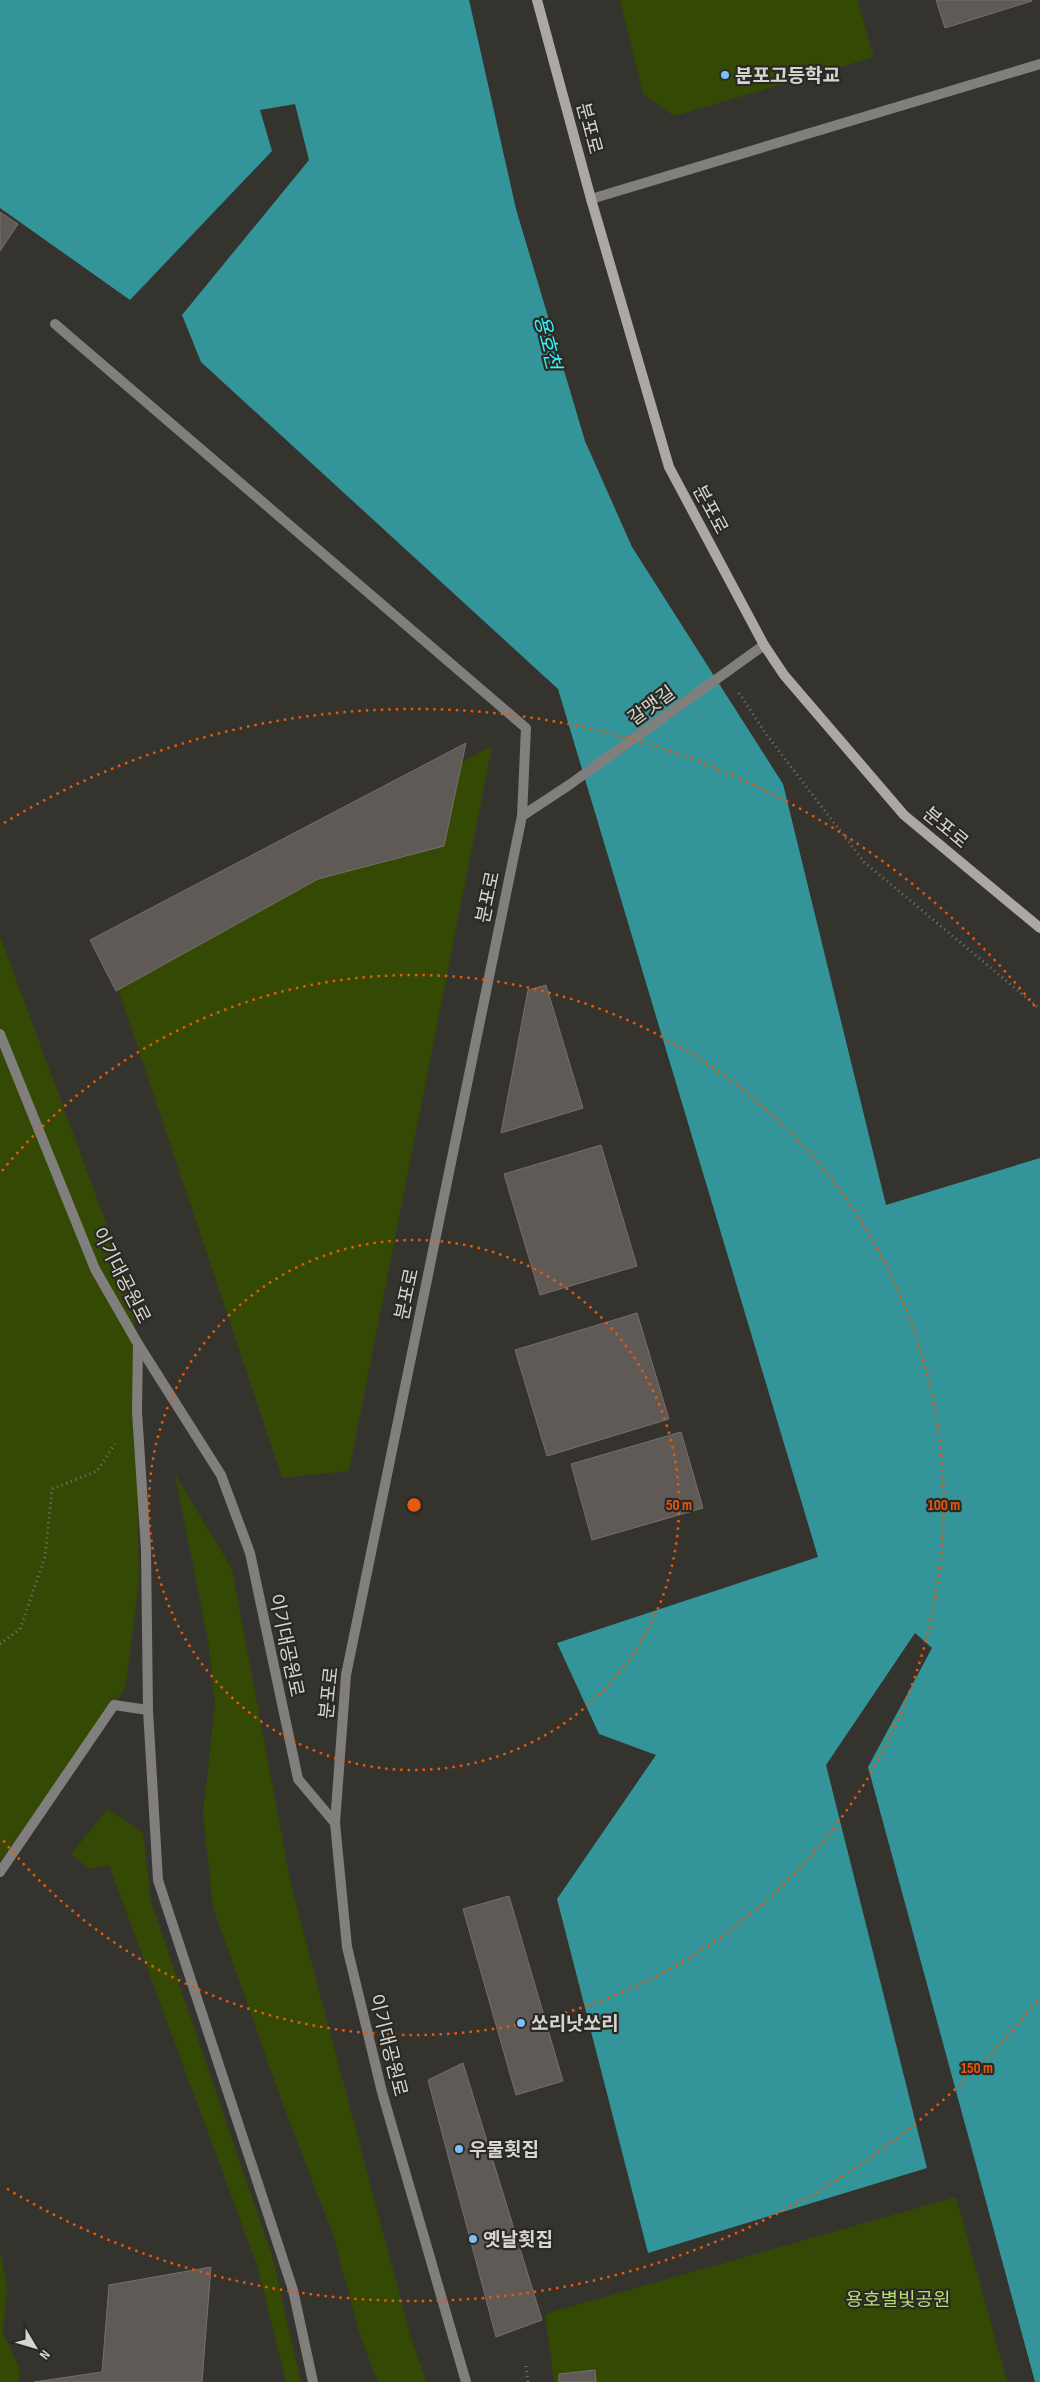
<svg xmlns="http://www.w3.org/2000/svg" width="1040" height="2382" viewBox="0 0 1040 2382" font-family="'Sofia Sans Condensed','Noto Sans KR',sans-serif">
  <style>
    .green { fill: #344a04 }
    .water { fill: #339599 }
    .building { fill: #605a57; stroke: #766f6c }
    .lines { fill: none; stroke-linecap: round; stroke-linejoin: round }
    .path { stroke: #777671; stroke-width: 3; stroke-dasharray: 1 4; stroke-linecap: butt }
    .lane { stroke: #817e7e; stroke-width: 10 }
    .street { stroke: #817e7e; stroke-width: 10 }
    .secondary { stroke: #ada8a8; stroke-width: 10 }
    .ring { fill: none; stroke: #e8590c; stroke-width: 2.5; stroke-dasharray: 2.5 5 }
    .poi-dot { fill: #7bbef8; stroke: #2b2924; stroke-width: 2 }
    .labels { text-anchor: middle; stroke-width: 4.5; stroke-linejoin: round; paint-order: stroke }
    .poi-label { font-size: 19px; font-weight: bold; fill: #d6d5d2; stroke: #2b2924; text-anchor: start }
    .street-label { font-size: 19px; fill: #d6d5d2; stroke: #2b2924 }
    .park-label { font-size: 19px; fill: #b5dd73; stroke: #2b2924 }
    .water-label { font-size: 20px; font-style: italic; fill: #33f3f9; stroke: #2b2924 }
    .centre { fill: #e8590c; stroke: #2b2924; stroke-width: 2.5 }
    .ring-label { font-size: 15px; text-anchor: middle; font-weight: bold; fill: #e8590c; stroke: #2b2924; stroke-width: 4.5; stroke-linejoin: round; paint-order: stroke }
  </style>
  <rect width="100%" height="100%" fill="#35332e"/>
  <path class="green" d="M620,0H857L874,57L674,116L643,94Z
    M492,746L349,1471L282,1478L106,952Z
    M0,936L134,1298L139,1583L125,1688L0,1861Z
    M175,1474L232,1569L291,1885L411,2338L426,2382H378L359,2332L334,2237L285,2110L213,1907L203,1815L215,1703L208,1640Z
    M108,1809L143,1833L151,1902L272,2256L301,2382H286L258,2268L109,1865L89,1869L71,1854Z
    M956,2197L1007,2382H554L545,2314Z
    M0,2250L7,2287L3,2333L19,2367V2382H0Z"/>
  <path class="water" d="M0,0H469L516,209L585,441L632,547L783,784L886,1205L1040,1158V2382H1035L868,1767L932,1648L915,1633L826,1765L927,2168L648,2253L557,1899L656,1755L599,1734L557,1643L818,1557L558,689L201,362L182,315L309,160L295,104L260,110L272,151L130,300L0,208Z"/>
  <path class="building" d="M936,0H1031L1032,1L945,28Z
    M0,212L18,224L0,251Z
    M466,743L444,846L318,879L116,991L90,940Z
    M546,985L583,1108L501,1133L528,990Z
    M601,1145L637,1266L540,1295L504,1174Z
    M637,1313L669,1419L547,1456L515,1350Z
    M681,1432L703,1508L592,1540L571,1464Z
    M509,1896L563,2081L516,2095L463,1909Z
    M463,2063L542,2320L496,2337L428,2080Z
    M211,2267L202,2382H34L102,2372L109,2285Z
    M595,2370L596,2382H559V2374Z"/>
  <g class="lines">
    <path class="path" d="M739,693L766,734L864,862L1040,1009
      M0,1644L20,1629L45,1557L52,1489L97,1471L115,1444
      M526,2366L528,2382"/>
    <path class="lane" d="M138,1344L137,1412L146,1550L148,1710
      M0,1872L114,1705L148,1710L158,1880L293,2290L313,2382"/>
    <path class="street" d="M591,199L1040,64
      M55,324L526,728L522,816
      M0,1034L95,1269L138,1344L221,1475L250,1553L298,1779L335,1823
      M466,2382L382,2092L347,1947L335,1823L346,1675L522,816L569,785L764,645"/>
    <path class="secondary" d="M537,0L591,199L669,467L764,645L784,675L904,815L1040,928"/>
  </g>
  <g class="ring">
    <circle cx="414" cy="1505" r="265"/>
    <path d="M2 1171A530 530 0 1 1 2 1839"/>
    <path d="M1037 2001A796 796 0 0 1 4 2187M4 823A796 796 0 0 1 1037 1009"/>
  </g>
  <g class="poi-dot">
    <circle cx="725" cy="75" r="5"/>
    <circle cx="521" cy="2023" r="5"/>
    <circle cx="459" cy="2149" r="5"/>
    <circle cx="473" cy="2239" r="5"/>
  </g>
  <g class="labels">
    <g class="poi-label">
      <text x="735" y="82">분포고등학교</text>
      <text x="531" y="2030">쏘리낫쏘리</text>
      <text x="469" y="2156">우물횟집</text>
      <text x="483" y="2246">옛날횟집</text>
    </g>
    <g class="street-label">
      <text transform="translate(590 128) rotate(75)" y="7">분포로</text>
      <text transform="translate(711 509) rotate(62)" y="7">분포로</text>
      <text transform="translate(651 705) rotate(-36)" y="7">갈맷길</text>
      <text transform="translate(946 827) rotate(40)" y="7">분포로</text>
      <text transform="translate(487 897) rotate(-78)" y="7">분포로</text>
      <text transform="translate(122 1275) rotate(63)" y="7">이기대공원로</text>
      <text transform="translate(406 1294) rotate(-78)" y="7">분포로</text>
      <text transform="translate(287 1645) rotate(78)" y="7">이기대공원로</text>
      <text transform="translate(328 1693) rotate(-84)" y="7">분포로</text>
      <text transform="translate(389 2045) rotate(76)" y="7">이기대공원로</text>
    </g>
    <g class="park-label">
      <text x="898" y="2306">용호별빛공원</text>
    </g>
    <g class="water-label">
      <text transform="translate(548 342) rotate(76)" y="7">용호천</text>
    </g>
  </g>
  <circle cx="414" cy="1505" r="8" class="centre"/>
  <g class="ring-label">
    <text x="679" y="1510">50 m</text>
    <text x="944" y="1510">100 m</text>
    <text x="977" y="2073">150 m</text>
  </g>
  <g transform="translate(35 2347) rotate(128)" stroke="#2b2924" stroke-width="4" paint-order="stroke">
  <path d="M0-4L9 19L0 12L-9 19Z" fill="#d6d5d2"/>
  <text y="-8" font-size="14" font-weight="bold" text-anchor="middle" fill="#d6d5d2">N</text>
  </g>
</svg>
